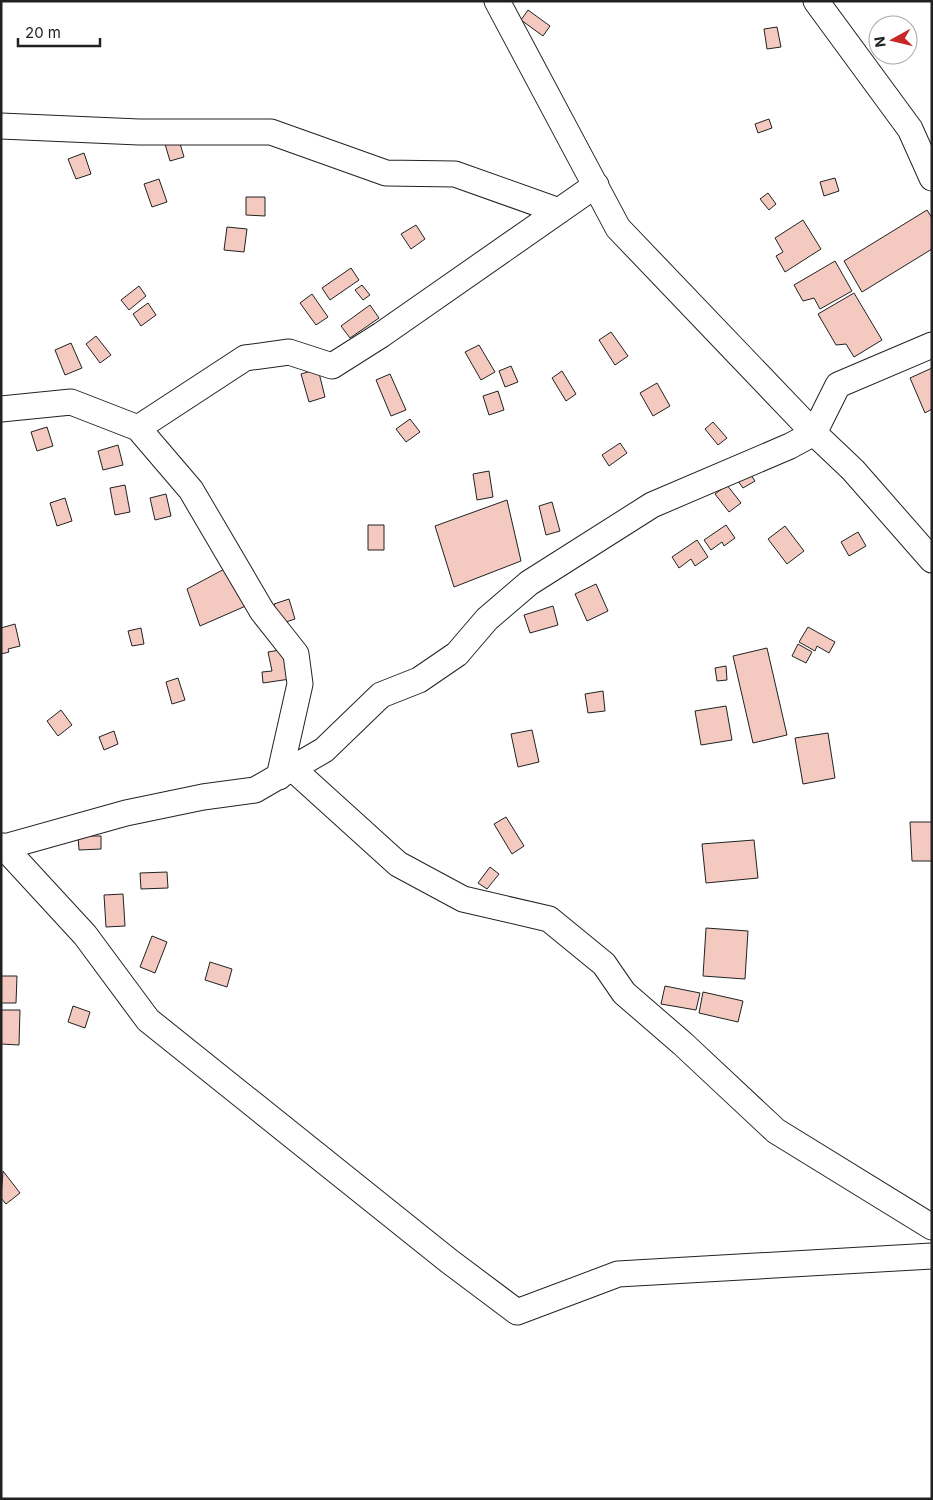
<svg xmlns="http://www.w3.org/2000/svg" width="933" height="1500" viewBox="0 0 933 1500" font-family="Inter,sans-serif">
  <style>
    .building { fill: #f3c9c0; stroke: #222 }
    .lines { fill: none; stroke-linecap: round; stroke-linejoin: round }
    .street-casing { stroke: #222; stroke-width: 27 }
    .street { stroke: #fff; stroke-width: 25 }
  </style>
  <rect width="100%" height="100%" fill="#fff"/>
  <path class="building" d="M528,10L550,26L543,36L521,20Z
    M777,27L781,47L767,49L764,29Z
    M769,119L772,128L758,133L755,124Z
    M179,140L184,157L170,161L165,144Z
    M84,153L91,174L76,179L68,159Z
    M835,178L839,191L824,196L820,182Z
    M159,179L167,202L152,207L144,184Z
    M768,193L776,204L769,210L760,199Z
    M246,197H265V216L246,215Z
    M927,210L932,218V249L862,292L844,261Z
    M803,220L821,249L785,272L776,256L783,252L775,238Z
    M416,225L425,239L411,249L401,234Z
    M227,227L247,229L244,252L224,250Z
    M835,261L852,291L820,309L814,298L803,301L794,285Z
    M351,268L359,280L330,300L322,288Z
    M362,285L370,295L363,300L355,290Z
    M139,286L146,296L129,310L121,300Z
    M854,293L882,340L854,357L846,344L836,345L818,314Z
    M312,294L328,317L316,325L300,303Z
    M148,303L156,315L141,326L133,314Z
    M370,305L379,318L350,338L341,326Z
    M611,332L628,356L615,365L599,340Z
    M96,336L111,355L100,363L86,344Z
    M71,343L82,368L65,375L55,350Z
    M479,345L495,372L481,380L465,352Z
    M511,366L518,382L505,387L499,371Z
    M932,368V409L925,413L910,378Z
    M318,369L325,397L309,402L301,374Z
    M562,371L576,394L566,401L552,378Z
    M390,374L406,410L391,416L376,380Z
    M657,383L670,406L653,416L640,393Z
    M498,391L504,410L489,415L483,396Z
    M410,419L420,432L406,442L396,429Z
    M713,422L727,438L718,445L705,429Z
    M47,427L53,446L37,451L31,432Z
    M620,443L627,453L609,466L602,455Z
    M118,445L123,465L103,470L98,451Z
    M745,466L755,481L743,488L733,474Z
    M489,471L493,497L477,500L473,474Z
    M125,485L130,512L115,515L110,488Z
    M727,485L741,503L729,512L715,494Z
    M166,494L171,516L155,520L150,498Z
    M65,498L72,521L57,526L50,503Z
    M507,500L521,561L454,587L435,526Z
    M552,502L560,531L546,535L539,506Z
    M368,525H384V550H368Z
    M726,525L735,538L724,546L722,542L711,550L704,540Z
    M785,526L804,551L787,564L768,539Z
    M858,532L866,546L849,556L841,542Z
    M697,540L708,557L695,566L691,559L679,568L672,557Z
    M230,566L248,605L200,626L187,589Z
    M596,584L608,611L587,621L575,594Z
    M289,599L295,619L280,624L274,604Z
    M553,606L558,625L530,633L524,615Z
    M15,624L20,646L8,649L9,652L1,654V628Z
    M808,627L835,642L829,653L817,646L815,651L799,642Z
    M141,628L144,644L132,646L128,631Z
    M798,644L812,652L806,663L792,656Z
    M767,648L787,735L753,743L733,656Z
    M286,649L290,679L263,683L262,672L272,671L268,652Z
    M726,666L727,680L717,681L715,668Z
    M178,678L185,700L172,704L166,682Z
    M603,691L605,711L588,713L585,694Z
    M726,706L732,740L701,745L695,711Z
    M61,710L72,725L58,736L47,721Z
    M532,730L539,762L518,767L511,734Z
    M114,731L118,744L104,750L99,737Z
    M828,733L835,778L803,784L795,738Z
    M506,817L524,846L512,854L494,824Z
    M910,822H932V861H912Z
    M78,836H101V849L79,850Z
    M754,840L758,878L706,883L702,844Z
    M490,867L499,874L487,889L478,883Z
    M167,872L168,888L141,889L140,873Z
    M123,894L125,926L106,927L104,895Z
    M706,928L748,931L745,979L703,976Z
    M152,936L167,942L155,973L140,967Z
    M210,962L232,969L227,987L205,980Z
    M1,976H17L16,1003H1Z
    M665,986L700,993L696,1010L661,1004Z
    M703,992L743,1001L738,1022L699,1013Z
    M73,1006L90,1012L85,1028L68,1022Z
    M1,1010H20L19,1045L1,1044Z
    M3,1171L20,1193L6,1204L1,1198Z"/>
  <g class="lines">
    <defs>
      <path id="street" d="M497,1L618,228L814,433L853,470L932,560
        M816,1L910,129L932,178
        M1,126L139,132H271L386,173L455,174L559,211
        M1,409L71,402L138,428L191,490L262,611L296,654L300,684L279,777
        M138,428L245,358L289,352L332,366L381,335L596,185
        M292,768L398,864L463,899L549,919L604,964L624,993L683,1044L776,1131L932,1227
        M3,846L85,935L148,1020L449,1261L517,1312L618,1274L932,1256
        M1,848L126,813L203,797L255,790L324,750L381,695L419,680L457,654L487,619L529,583L652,505L790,446L814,433L838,385L932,345"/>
    </defs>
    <use href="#street" class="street-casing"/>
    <use href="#street" class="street"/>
  </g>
  <rect width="933" height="1500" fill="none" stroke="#222222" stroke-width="5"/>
  <g transform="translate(893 40) rotate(262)"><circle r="24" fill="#ffffff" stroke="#a7a7a7"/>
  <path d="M0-4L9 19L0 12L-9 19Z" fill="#c62828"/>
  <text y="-8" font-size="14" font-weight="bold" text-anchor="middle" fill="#222222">N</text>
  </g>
  <path d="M18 38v8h82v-8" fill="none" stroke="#222222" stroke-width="2.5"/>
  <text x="25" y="38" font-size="15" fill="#222222" stroke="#ffffff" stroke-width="4" paint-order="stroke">20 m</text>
</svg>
